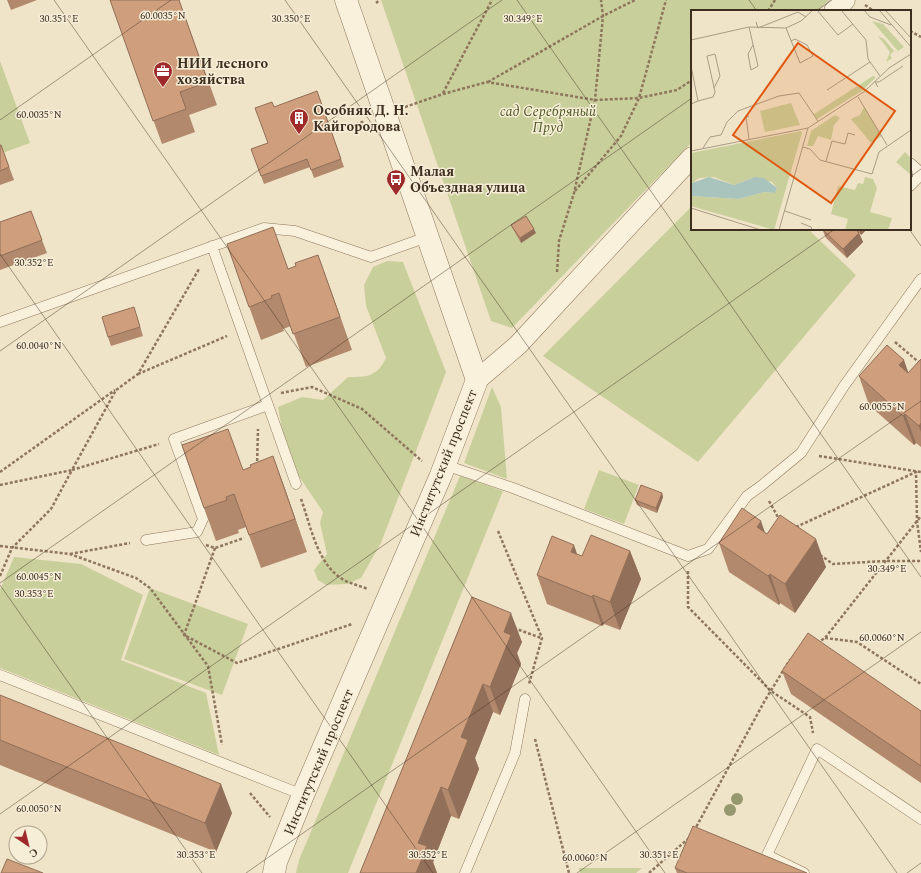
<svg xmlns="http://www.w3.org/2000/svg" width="921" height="873" viewBox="0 0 921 873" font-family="Spectral,serif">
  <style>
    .green { fill: #c9cf9b }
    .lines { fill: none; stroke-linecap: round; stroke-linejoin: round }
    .service-casing { stroke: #8d765c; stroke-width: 11 }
    .minor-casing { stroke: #8d765c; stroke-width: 21 }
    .tertiary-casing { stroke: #8d765c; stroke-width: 23 }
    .path { stroke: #8d765c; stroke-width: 2.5; stroke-dasharray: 3 2; stroke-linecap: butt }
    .service { stroke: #faf1dc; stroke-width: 10 }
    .minor { stroke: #faf1dc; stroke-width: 20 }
    .tertiary { stroke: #faf1dc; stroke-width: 22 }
    .tree { fill: #96986f }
    .wall { fill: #b2896c }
    .shaded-wall { fill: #916f58 }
    .building { fill: #cf9f7d; stroke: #916f58 }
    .ticks { fill: none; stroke: #3d2e20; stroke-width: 1; stroke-opacity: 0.45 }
    .labels { text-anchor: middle; stroke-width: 3; stroke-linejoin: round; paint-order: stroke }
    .poi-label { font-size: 14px; font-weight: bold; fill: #3d2e20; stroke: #f7eed8; text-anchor: start }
    .park-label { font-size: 14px; font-style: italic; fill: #4d5a26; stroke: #f7eed8 }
    .street-label { font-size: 14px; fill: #3d2e20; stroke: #f7eed8 }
    .inset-road { fill: none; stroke: #a89b85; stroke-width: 1 }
    .view { fill: #df570d; fill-opacity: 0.15; stroke: #df570d; stroke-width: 2 }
    .inset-edge { fill: none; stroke: #3d2e20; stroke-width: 2 }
    .ticks-label { font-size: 10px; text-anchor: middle; fill: #3d2e20; stroke: #f7eed8; stroke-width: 3; stroke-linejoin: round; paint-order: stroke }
  </style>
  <rect width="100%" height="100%" fill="#f0e4c8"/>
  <path class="green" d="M381,0H829L818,11H692V142L512,328L491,321Z
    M0,61L30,143L0,154Z
    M692,206V229H808L856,275L698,462L543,356Z
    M387,261L403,262L446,372L381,543L361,578L347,584L326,585L318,580L314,570L327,554L320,523L323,512L296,472L283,435L278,407L302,397L323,400L348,377C367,377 377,377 386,358L366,306L364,285L373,267Z
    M492,387L501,407L507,479L464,463Z
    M599,470L639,485L624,524L584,509Z
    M460,476L503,491L348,873H296L299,860Z
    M14,557L81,564L143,595L121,660L206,693L219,755L0,668V590Z
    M150,588L248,624L222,695L124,659Z
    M579,868H642L636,873H580Z"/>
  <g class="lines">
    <defs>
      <path id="service" d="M910,163L917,169L918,178L910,186
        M0,322L264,228L295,231L371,257L427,237
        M268,405L296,484
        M445,465L513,488L688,556L708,549L747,496L761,486L801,453L844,386L921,279
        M146,540L197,532L203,519L174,439L268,405L212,246
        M0,675L303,795
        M465,873L515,753L525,699
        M804,873L767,855L817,749L921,819"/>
      <path id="minor" d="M834,11L845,0
        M477,380L518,345L692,157"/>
      <path id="tertiary" d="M274,873L276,862L303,795L441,475L477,380L346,0"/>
    </defs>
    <use href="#service" class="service-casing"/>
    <use href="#minor" class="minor-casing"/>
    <use href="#tertiary" class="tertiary-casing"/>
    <path class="path" d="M376,3L380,0
      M865,5L874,11
      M768,11L775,0
      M910,31L921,37
      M488,82L603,16L635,0
      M443,93L492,0
      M405,107L443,94L487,82L595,100L639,98L677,90L692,80
      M351,126L365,121
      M575,191L621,136L639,98L666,0
      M557,272L559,241L574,193L595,100L603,16L601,0
      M895,342L921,364
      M138,374L227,336
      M281,393L312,387L362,409L422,461
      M819,456L921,472
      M257,466L258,429
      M0,472L115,390
      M0,485L72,470L116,390L138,374L199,269
      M301,499C311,526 317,565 344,580C352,584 360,586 368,589
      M769,501L779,519
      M796,527L916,472L917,521L921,552
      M498,531L542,638L529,684
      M206,545L215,548L244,538
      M0,546L70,554L136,578L150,588L208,666L222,745
      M215,548L184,635L237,663L352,624
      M70,554L130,543
      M820,555L833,564L885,561H921
      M688,571V607L771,691L810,717L813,733
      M0,576L12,548L51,509L72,470L159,444
      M514,628L541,638
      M825,638L857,642L921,684
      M817,643L825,638L921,516
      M535,739L569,873
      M250,793L270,817
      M694,831L764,702L789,661L793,658
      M649,873L689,838"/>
    <use href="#service" class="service"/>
    <use href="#minor" class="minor"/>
    <use href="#tertiary" class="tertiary"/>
  </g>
  <g class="tree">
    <circle cx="737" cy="799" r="6"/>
    <circle cx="730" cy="810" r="6"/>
  </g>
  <path class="wall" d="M7,0H37L11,10Z
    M110,0H179L217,105L189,115L195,132L162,144Z
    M317,91L344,167L314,178L310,167L264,184L251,149L268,143L274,107Z
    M0,145H1L14,180L0,185Z
    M31,211L47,253L0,270V222Z
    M511,225L536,233L521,243L513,229Z
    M822,229L859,233L863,242L847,258L826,238Z
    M856,229H867L861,235Z
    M227,244L288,269L296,266L318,255L352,350L306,367L291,326L283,329L284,331L261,340Z
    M137,316L143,336L111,346L108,337Z
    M921,359V447L916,443L914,445L869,405L859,376L908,373Z
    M273,456L307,552L261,568L246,527L238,530L239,533L216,541L204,508L243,470L251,467Z
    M662,493L663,497L657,513L637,505L635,500Z
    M765,533L826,567L795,613L780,603L779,605L729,572L719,543Z
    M630,551L641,579L620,630L604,624L602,626L547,604L537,575L582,556Z
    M472,597L522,642L517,653L521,664L500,715L493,712L475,758L479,769L459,819L451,816L433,862L437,873H360Z
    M782,671L921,711V783L791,694Z
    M0,695L232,813L216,852L0,765Z
    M675,868L807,873H677Z"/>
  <path class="shaded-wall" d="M534,229L536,233L521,243L520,238Z
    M859,229H867L861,235Z
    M859,233L863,242L847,258L843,249Z
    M318,255L330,288L352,350L340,317Z
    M904,360L914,389L899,365Z
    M905,414L916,443L914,445L903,416Z
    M921,423V432L919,426Z
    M273,456L285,489L307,552L295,519Z
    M662,493L663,497L657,513L656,508Z
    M761,521L771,550L757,527Z
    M816,539L826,567L795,613L785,584Z
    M574,545L584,574L571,552Z
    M630,551L641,579L620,630L610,602Z
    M770,574L780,603L779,605L768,576Z
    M593,595L604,624L602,626L592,597Z
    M511,613L522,642L517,653L521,664L500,715L490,687L504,632Z
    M483,684L493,712L475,758L479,769L459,819L448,790L461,737Z
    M221,784L232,813L216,852L205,823Z
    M441,787L451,816L433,862L437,873H416L418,843Z"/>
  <path class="building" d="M110,0H179L208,82L180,92L186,109L153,121Z
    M317,91L341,159L311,170L307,159L261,176L251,149L268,143L255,108L272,102L274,107Z
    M0,145H1L9,167L0,171Z
    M31,211L42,240L0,256V222Z
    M526,216L534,229L520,238L511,225Z
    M273,227L288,269L296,266L295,263L318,255L340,317L293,334L279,293L271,296L272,298L249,307L227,244Z
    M822,229H855L859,233L843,249Z
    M134,307L140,327L108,337L102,317Z
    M887,345L904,360L899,365L908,373L921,359V423L919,426L905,414L903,416L859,376Z
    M228,429L243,470L251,467L250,465L273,456L295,519L249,535L234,494L226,497L227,500L204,508L182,445Z
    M641,485L662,493L656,508L635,500Z
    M742,508L761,521L757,527L767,534L780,515L816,539L785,584L770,574L768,576L719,543Z
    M591,535L630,551L610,602L593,595L592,597L537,575L552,536L574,545L571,552L582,556Z
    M472,597L511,613L504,632L511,635L490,687L483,684L461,737L468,740L448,790L441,787L418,843L427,846L416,873H360Z
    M808,633L921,711V766L782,671Z
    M0,695L221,784L205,823L0,740Z
    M693,826L807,873H687L675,868Z
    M7,859L43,873H1Z"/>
  <path class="ticks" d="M54,0L665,873M285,0L897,873M517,0L921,577M749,0L757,11M816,11L832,0M0,120L171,0M910,177L921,169M909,229L921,246M0,254L433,873M0,351L502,0M0,583L692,98M0,585L202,873M0,814L835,229M246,873L921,401M577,873L921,632M907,873L921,863"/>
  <defs>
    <symbol id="office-pin" viewBox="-11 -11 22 30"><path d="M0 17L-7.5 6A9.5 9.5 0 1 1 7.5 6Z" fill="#9e2a2b" stroke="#f7eed8"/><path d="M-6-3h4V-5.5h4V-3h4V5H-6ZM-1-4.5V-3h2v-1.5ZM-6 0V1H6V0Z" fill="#fff"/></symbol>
    <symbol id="building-pin" viewBox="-11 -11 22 30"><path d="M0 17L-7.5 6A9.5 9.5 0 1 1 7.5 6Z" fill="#9e2a2b" stroke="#f7eed8"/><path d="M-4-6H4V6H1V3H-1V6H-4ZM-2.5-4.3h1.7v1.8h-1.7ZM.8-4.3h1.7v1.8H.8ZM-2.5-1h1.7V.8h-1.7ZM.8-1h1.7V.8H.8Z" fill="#fff"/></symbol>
    <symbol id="bus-pin" viewBox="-11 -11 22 30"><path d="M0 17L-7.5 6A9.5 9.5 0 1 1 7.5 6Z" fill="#9e2a2b" stroke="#f7eed8"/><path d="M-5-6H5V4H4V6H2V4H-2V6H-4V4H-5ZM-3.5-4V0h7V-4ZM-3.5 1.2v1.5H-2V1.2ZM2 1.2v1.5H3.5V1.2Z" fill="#fff"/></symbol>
  </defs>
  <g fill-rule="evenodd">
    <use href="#office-pin" x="152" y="60" width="22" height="30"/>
    <use href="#building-pin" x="288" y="107" width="22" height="30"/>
    <use href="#bus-pin" x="385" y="168" width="22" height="30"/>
  </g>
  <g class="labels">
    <g class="poi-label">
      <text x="177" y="68">НИИ лесного<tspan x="177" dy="16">хозяйства</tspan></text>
      <text x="313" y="115">Особняк Д. Н.<tspan x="313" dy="16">Кайгородова</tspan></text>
      <text x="410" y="176">Малая<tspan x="410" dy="16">Объездная улица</tspan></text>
    </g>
    <g class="park-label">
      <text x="548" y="116">сад Серебряный<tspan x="548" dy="16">Пруд</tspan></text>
    </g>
    <g class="street-label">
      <text transform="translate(443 463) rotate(-68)" y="5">Институтский проспект</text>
      <text transform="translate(318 762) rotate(-67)" y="5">Институтский проспект</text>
    </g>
  </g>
  <g transform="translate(691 10)">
    <rect width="220" height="220" fill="#f0e4c8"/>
    <path d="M181,11L192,14L213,37L207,41ZM187,26L193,29L203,41L199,45L201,48L195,52L199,42ZM182,66L185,67L172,80L126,109L123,104ZM100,93L109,115L74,122L69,101ZM173,97L191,126L180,133L160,109L169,105ZM144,105L149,108L143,115L140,130L127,126L122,136H116L120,121ZM110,121L111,123L83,220L0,196V186L48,189L73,182L84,183L86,178L81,172L61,168L43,175L23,167L8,168L0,174V143ZM214,142L220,148V165L205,152ZM174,167L182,169L186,178L179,202L201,208L197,220H154L157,209L140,204L147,176L164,180L167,173L172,174Z" fill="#c9cf9b"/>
    <path d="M18,167L43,175L64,167L73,168L86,178L84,183L73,182L48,189L0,186L1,173Z" fill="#a9c4bc"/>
    <path class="inset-road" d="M126,0L147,25L162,14M150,0L175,30L177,49L189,66M173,0L179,7L200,15M188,0L220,37M194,0L220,28M65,12L67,18L107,2L115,7M58,17L67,56L60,60L57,44L62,35M95,18L109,53L122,46L116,35L104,29L100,31M0,30L58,17L95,18L110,11L122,0M0,56L7,91L0,94M187,77L184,72H188L212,56M136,80L179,52M167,87L196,135M7,91L22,87L24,82L16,46L24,44L29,66L23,78M58,129L55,107L58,106M112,137L119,139L129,150L181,164L188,142L220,120M12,138L19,127L30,125L36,112L47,101L88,86L108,83L127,111M0,141L117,118M135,151L141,131L154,134L157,123L164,125M0,198L70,220M94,201L120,210M110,213L120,217L121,220M88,220L117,118L174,81L198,58L220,44"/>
    <path class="view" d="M107,33L204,101L140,193L42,125Z"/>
    <rect width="220" height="220" class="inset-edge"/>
  </g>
  <g class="ticks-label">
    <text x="163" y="19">60.0035°N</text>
    <text x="59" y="22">30.351°E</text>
    <text x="291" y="22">30.350°E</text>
    <text x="523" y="22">30.349°E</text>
    <text x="39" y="118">60.0035°N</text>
    <text x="34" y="266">30.352°E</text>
    <text x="39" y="349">60.0040°N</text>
    <text x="882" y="410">60.0055°N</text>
    <text x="887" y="572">30.349°E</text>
    <text x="39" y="580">60.0045°N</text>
    <text x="34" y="597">30.353°E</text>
    <text x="882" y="641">60.0060°N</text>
    <text x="39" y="812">60.0050°N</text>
    <text x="196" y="858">30.353°E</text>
    <text x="428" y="858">30.352°E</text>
    <text x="659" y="858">30.351°E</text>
    <text x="585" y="861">60.0060°N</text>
  </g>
  <g transform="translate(28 845) rotate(145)"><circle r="19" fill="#f7eed8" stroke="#ada18e"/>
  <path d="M0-3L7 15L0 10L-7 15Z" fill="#9e2a2b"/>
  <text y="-6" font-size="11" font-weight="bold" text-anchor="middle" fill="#3d2e20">С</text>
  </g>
</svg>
